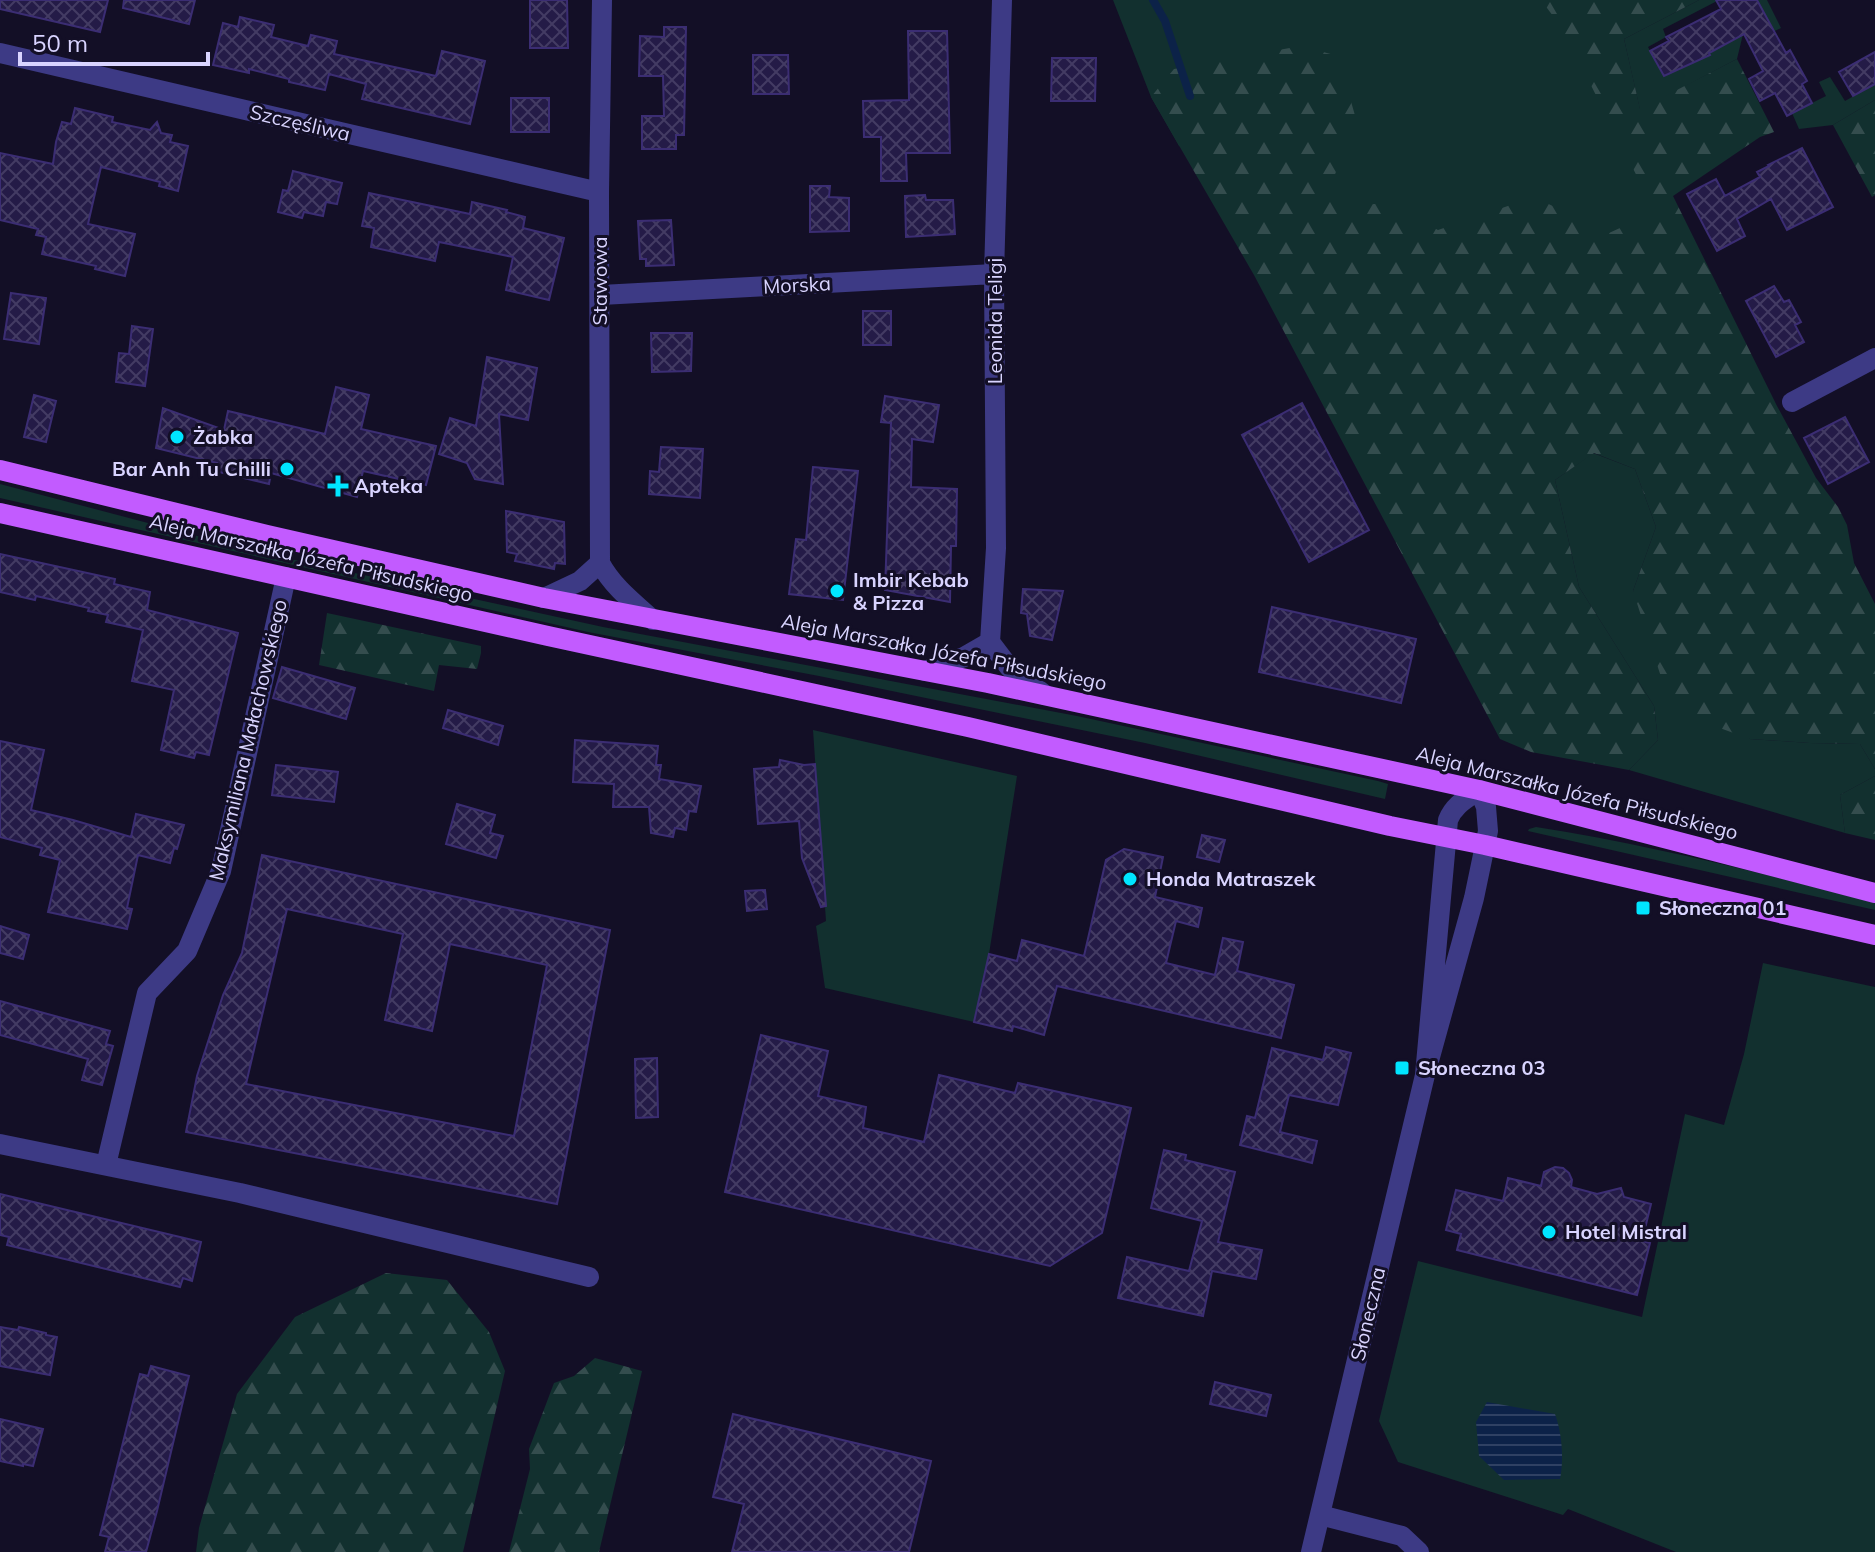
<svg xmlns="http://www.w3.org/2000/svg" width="1875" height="1552" viewBox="0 0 1875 1552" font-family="Mulish,sans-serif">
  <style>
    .grass { fill: #12302f }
    .forest { fill: url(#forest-firs) }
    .water { fill: url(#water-rules) }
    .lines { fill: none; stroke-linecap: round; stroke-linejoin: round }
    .stream { stroke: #0c2248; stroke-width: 8 }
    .building { fill: url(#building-cross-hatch); stroke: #3b2d73; stroke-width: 2; fill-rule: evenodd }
    .minor { stroke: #3d3a85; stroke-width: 20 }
    .major { stroke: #c25bff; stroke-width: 20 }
    .poi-dot { fill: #00e5ff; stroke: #130f26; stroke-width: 3 }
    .labels { text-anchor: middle; stroke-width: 6; stroke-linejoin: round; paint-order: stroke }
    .street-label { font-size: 20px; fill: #d9d4ff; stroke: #130f26 }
    .poi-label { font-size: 20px; font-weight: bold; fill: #d9d4ff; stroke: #130f26; text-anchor: start }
  </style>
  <defs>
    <pattern id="forest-firs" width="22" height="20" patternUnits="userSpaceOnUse" patternTransform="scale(2)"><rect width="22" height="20" fill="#12302f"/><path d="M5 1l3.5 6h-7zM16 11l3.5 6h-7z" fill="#344d4e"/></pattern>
    <pattern id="water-rules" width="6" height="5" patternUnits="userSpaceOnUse" patternTransform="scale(2)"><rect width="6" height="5" fill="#0c2248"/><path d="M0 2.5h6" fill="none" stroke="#2f4163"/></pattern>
    <pattern id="building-cross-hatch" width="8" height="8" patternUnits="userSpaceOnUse" patternTransform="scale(2)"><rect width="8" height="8" fill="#241b47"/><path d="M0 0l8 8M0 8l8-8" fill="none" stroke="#433b63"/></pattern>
  </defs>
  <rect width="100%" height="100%" fill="#130f26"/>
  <path class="grass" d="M1113,0H1563L1671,218L1668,256L1460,268L1179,146L1151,97Z
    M1699,0H1719L1663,29L1666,37L1648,47L1664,76L1732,40L1745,0H1767L1781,28L1751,42L1744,30L1737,59L1640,110L1624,39Z
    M1830,77L1845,101L1875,84V100L1833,125L1799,129L1792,113L1826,96L1819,82Z
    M1593,453L1635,469L1656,527L1633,591L1750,739L1810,743L1860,744L1875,769V776L1840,795L1845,833L1629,770L1658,740L1654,706L1579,587L1555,480Z
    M0,484L258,552L603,627L1077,716L1378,781L1388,784L1385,799L1145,743L819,676L588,632L0,498Z
    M813,730L1017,776L989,954L974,1022L825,988L816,926L826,921Z
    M1536,827C1650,845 1763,873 1875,903V910L1528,831L1529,829Z
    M1763,963L1875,987V1552H1676L1568,1509L1563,1515L1398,1462L1379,1421L1418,1261L1642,1317L1685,1114L1724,1125L1744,1054Z"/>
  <path class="forest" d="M1541,0H1699L1624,39L1640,109L1737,59L1774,132L1760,137L1673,196L1777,406L1816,478L1838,507L1847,525L1854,563L1875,604V769L1860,744L1810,743L1750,739L1684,715L1664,686L1633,591L1656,527L1635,469L1594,453L1555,480L1579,587L1654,706L1658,740L1629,770L1531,752L1500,739L1254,275L1151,97L1174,69L1301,46L1338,56L1356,119L1334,177L1347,206L1388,203L1438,230L1534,197L1609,233L1655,212L1562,28Z
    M1875,100V195L1872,197L1833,125Z
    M327,613L481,646V653L477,669L439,665L434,691L319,665Z
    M1875,776V840L1845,833L1840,795Z
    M386,1273L447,1280L489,1332L505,1371L463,1552H196L199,1528L237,1394L295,1317Z
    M595,1358L642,1371L599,1552H509L530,1469L529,1449L554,1383L574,1376Z"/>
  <path class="water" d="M1487,1402L1555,1414C1562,1433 1564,1460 1560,1479L1504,1480L1479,1456L1476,1422Z"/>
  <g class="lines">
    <path class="stream" d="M1153,0L1165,21L1190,96"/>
  </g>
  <path class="building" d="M0,0H108L100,32L0,9Z
    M124,0H195L189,24L123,8Z
    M530,0H567L568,48H530Z
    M1716,0H1757L1786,53L1790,50L1807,81L1802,84L1812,103L1787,116L1775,93L1760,101L1749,79L1763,71L1744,34L1709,53L1710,55L1664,76L1650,51L1669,41L1666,37L1721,9Z
    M240,17L274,25L271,37L308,46L311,35L337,41L334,54L436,76L442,51L485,61L470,124L362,99L366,84L329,74L325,90L289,82V79L249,69V73L213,65L223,23L238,27Z
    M664,27H686L684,135H676V149H642V116H664L663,76H639L640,36L664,37Z
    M908,31H947L950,153H906L907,181H881V137H864L863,101L909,100Z
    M1875,52V84L1853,96L1839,72Z
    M753,55H788L789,94H753Z
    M1052,58H1096L1095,101H1051Z
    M511,98H549V132H511Z
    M75,108L113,117L112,122L150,130L157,122L161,133L172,135L170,142L188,146L178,191L159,186L160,182L101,167L88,224L135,234L125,276L95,269L96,266L42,254L46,237L36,235L38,229L0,220V153L53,164L56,142L62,122L71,124Z
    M1802,148L1833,207L1787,230L1771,199L1737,219L1745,236L1717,251L1687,194L1716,179L1725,196L1760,177L1757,172L1769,166L1768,165Z
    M293,171L342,183L337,204L326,202L323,216L304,212L302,218L278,212L283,190L288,191Z
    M810,186H830L829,197L849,198V231L810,232Z
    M369,193L470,214L472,202L507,210L506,212L525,217L523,228L564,238L549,300L506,290L513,257L439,242L435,261L371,247L374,228L362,226Z
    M925,195L926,200H953L955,234L906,237L905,196Z
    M671,220L674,265L646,266V259H640L638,221Z
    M1774,286L1784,302L1789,300L1801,322L1795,325L1804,342L1776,357L1746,301Z
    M11,293L46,298L39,344L4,339Z
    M863,311H891V345H863Z
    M132,326L153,329L145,386L116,382L119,353L129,354Z
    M651,333H692L691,371L652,372Z
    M487,357L537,368L528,420L499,414L503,484L475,479L467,463L439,454L450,418L476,426Z
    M336,387L369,395L361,429L436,446L426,485L363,471L357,497L271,473L269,484L215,471L217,463L156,448L163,408L224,430L228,411L325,434Z
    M34,395L56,401L46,442L24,437Z
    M885,396L939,405L933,442L912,439L911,487L957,489L956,546H951L950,602L885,590L891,423L881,422Z
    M1302,403L1369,530L1309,562L1242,435Z
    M1845,417L1869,462L1828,484L1804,438Z
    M661,447L703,449L700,498L649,494L650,471L659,472Z
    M813,467L858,471L843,600L789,594L796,539L806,540Z
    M506,511L564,522L565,564L555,563L554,569L515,561L517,554L507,552Z
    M0,554L115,579L114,584L150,592L147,610L238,633L209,755L196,752L194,758L161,750L174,690L132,681L143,630L106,622L108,615L88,611L89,608L36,596L35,600L0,592Z
    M1023,589L1063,591L1052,640L1030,636L1027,614L1021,613Z
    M1272,607L1416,639L1401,703L1259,672Z
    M282,667L355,688L346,719L273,698Z
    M448,710L503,726L498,745L443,728Z
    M575,740L658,746L656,765H661L659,779L701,786L696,812L689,811L686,830L675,828L673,837L651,833L649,807H613L614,784L573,782Z
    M0,741L44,750L31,810L73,820L131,837L136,814L184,825L177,849L174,848L170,863L138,855L127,908L132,909L127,929L48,912L60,860L40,855L42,848L0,837Z
    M780,760L804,765L815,764L826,906L821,907L802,858L799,821L758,824L754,769L779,767Z
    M276,765L338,772L334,802L272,795Z
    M457,804L495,815L490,833L503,836L496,858L446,844Z
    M1202,835L1225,840L1219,862L1197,857Z
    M1124,849L1163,857L1155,897L1202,908L1198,927L1176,921L1166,963L1215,975L1223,938L1243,942L1237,971L1294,985L1281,1038L1057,986L1044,1035L1013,1026L1012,1031L974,1022L989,954L1017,961L1022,940L1084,956L1106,860Z
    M262,855L610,930L557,1204L186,1132L197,1076L223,995L242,953ZM287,909L403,934L385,1020L432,1031L450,944L547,965L514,1136L246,1084Z
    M765,890L767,909L747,911L745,891Z
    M0,926L29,935L23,959L0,953Z
    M0,1001L110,1031L106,1044L113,1046L102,1085L82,1080L88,1059L0,1035Z
    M761,1035L828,1051L818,1096L866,1107L863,1128L924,1142L939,1075L1015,1093L1018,1083L1131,1108L1102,1233L1050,1266L725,1192Z
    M1326,1047L1351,1053L1338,1105L1289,1095L1280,1132L1317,1141L1312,1163L1240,1145L1247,1116L1255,1118L1272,1048L1323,1060Z
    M657,1058L658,1117L636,1118L635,1059Z
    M1164,1150L1186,1155L1185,1160L1235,1172L1218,1242L1262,1250L1256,1279L1212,1271L1203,1316L1118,1298L1127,1257L1189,1271L1202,1221L1151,1208Z
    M1555,1167L1563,1168L1569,1173L1572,1180L1571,1187L1597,1194L1621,1188L1624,1197L1651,1204L1642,1241L1650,1243L1637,1295L1457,1250L1461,1234L1446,1230L1456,1190L1503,1201L1508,1178L1541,1186L1544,1172Z
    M0,1194L201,1242L192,1281L183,1278L180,1287L7,1245L9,1237L0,1235Z
    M0,1327L18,1330L19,1327L46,1333V1335L57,1337L50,1375L0,1366Z
    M151,1366L189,1376L157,1511L146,1552H105L109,1537L100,1535L140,1374L148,1376Z
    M1215,1382L1271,1395L1266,1416L1210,1404Z
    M733,1414L931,1461L909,1552H732L744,1504L713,1497Z
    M0,1419L43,1429L33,1466L23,1464V1466L0,1461Z"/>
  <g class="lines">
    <path class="minor" d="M602,0L599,192L600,563C613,587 633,602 653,620
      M1002,0L994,274L996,548L990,642L1009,667L1045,695
      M0,53L599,192
      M601,295L994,274
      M1792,402L1875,358
      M544,598L580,581L600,563
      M925,671L964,657L990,642
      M0,1144L240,1193L589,1277
      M106,1165L147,993L187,951L221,871L286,577
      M1320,1515L1402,1536L1419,1552
      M1311,1552L1425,1075L1474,898L1488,831L1486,807L1479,790C1466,799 1454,805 1448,820L1425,1075"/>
    <path class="major" d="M0,470L267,535L544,598L988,683L1479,790L1875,893
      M0,513L548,636L968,727L1390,826L1485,845L1875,935"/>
  </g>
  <g class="poi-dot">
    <circle cx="177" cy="437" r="8"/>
    <circle cx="287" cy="469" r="8"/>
    <path d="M334 474h8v8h8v8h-8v8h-8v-8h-8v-8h8z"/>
    <circle cx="837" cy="591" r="8"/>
    <circle cx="1130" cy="879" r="8"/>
    <rect x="1635" y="900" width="16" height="16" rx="4"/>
    <rect x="1394" y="1060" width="16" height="16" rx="4"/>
    <circle cx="1549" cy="1232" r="8"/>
  </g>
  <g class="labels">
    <g class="street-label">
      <text transform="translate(300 123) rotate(13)" y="7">Szczęśliwa</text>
      <text transform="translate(600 281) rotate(-90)" y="7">Stawowa</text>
      <text transform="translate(797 285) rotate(-3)" y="7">Morska</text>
      <text transform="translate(995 321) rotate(-90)" y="7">Leonida Teligi</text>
      <text transform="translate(311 558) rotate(13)" y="7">Aleja Marszałka Józefa Piłsudskiego</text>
      <text transform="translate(944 652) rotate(11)" y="7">Aleja Marszałka Józefa Piłsudskiego</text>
      <text transform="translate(248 740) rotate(-77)" y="7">Maksymiliana Małachowskiego</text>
      <text transform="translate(1577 793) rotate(14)" y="7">Aleja Marszałka Józefa Piłsudskiego</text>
      <text transform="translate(1368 1314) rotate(-77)" y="7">Słoneczna</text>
    </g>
    <g class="poi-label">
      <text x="193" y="444">Żabka</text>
      <text x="271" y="476" text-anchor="end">Bar Anh Tu Chilli</text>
      <text x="354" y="493">Apteka</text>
      <text x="853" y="587">Imbir Kebab<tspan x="853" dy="23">&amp; Pizza</tspan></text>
      <text x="1146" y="886">Honda Matraszek</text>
      <text x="1659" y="915">Słoneczna 01</text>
      <text x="1418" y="1075">Słoneczna 03</text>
      <text x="1565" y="1239">Hotel Mistral</text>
    </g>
  </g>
  <path d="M20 52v12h188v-12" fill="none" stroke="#d9d4ff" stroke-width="4"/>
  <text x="32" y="52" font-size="24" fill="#d9d4ff" stroke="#130f26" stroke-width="6" paint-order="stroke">50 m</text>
</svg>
